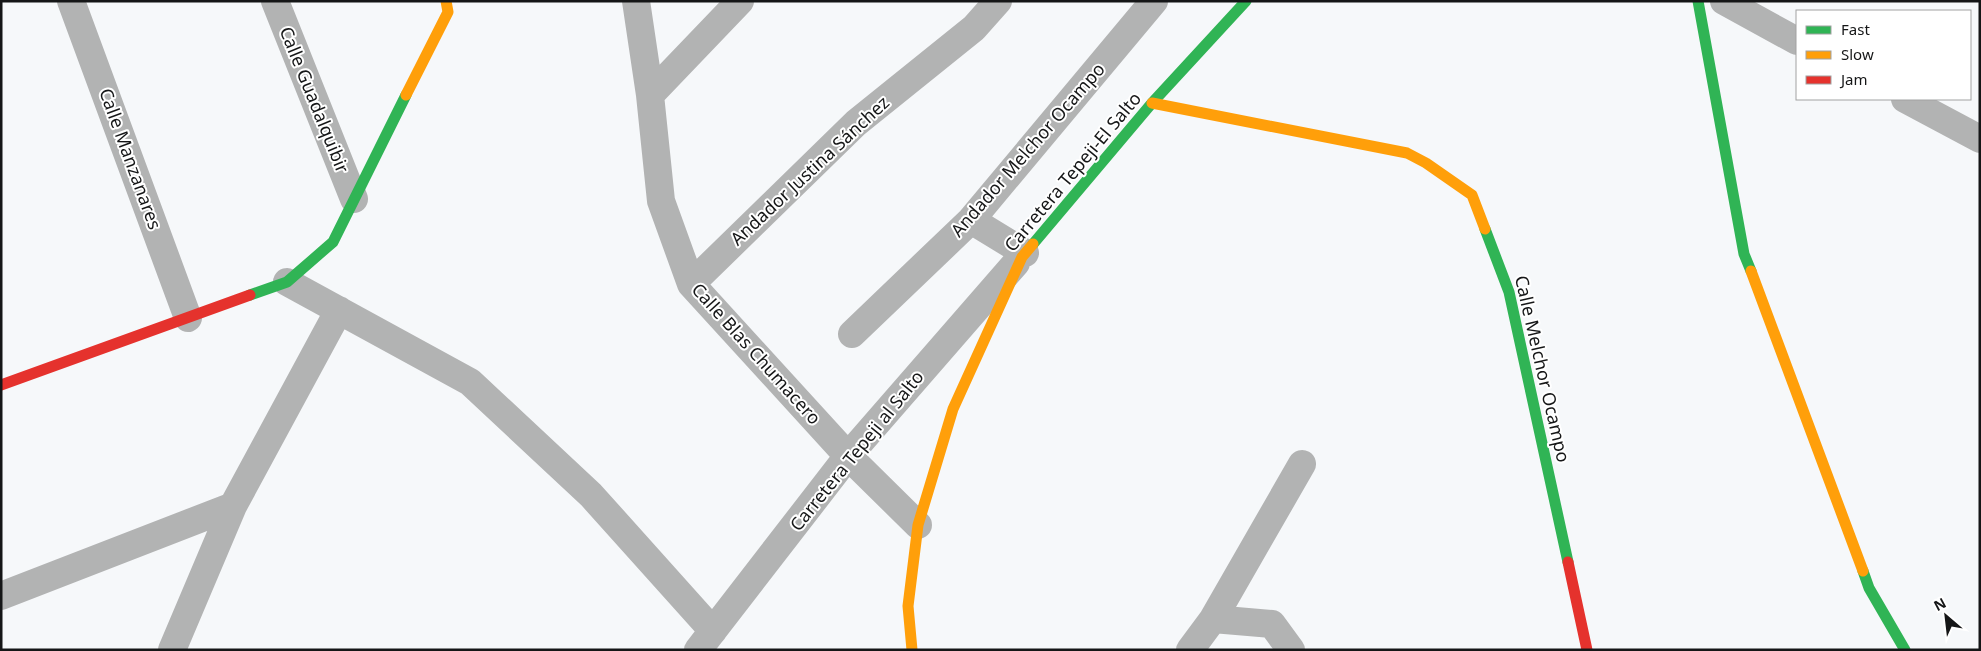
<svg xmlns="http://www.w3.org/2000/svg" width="1981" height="651" viewBox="0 0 1981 651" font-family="'Noto Sans',sans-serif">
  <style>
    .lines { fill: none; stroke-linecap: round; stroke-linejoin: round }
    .street { stroke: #b2b3b3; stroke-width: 28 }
    .fast { stroke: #30b455; stroke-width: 11 }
    .slow { stroke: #ff9f0a; stroke-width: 11 }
    .jam { stroke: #e5322d; stroke-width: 11 }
    .labels { text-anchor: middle; stroke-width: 4; stroke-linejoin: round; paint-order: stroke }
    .street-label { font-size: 18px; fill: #151617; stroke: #fff }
  </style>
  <rect width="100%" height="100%" fill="#f6f8fa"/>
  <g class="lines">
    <path class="street" d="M71,1L188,318
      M275,1L354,199
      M636,1L650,95L661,201L691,284L848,456L918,525
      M1724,1L1797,41
      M650,95L740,1
      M1905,99L1980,139
      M971,220L1025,253
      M287,282L470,382L591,495L713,631
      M691,284L856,123L974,28L998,1
      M852,334L971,220L1154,1
      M1,596L233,506
      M1213,619L1272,624L1291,650
      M172,650L233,506L339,310
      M698,650L848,456L1016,263
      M1190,650L1213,619L1302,464"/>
    <path class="fast" d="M1698,1L1744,254L1751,271
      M1485,229L1509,292L1568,562
      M1033,244L1152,103L1246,1
      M250,295L287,282L333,242L406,95
      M1863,571L1869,588L1905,650"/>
    <path class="slow" d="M406,95L448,12L446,1
      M1152,103L1407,153L1426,163L1472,195L1485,229
      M1751,271L1863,571
      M912,650L908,606L918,525L953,409L1022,257L1033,244"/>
    <path class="jam" d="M1,385L250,295
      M1568,562L1587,650"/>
  </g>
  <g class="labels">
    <g class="street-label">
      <text transform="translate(314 100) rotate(68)" y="6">Calle Guadalquibir</text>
      <text transform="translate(1028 150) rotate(-49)" y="6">Andador Melchor Ocampo</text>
      <text transform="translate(130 159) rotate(70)" y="6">Calle Manzanares</text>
      <text transform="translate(810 171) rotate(-43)" y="6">Andador Justina Sánchez</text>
      <text transform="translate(1073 172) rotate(-50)" y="6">Carretera Tepeji-El Salto</text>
      <text transform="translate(756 354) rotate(48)" y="6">Calle Blas Chumacero</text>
      <text transform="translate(1542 369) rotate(77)" y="6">Calle Melchor Ocampo</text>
      <text transform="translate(857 451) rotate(-51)" y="6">Carretera Tepeji al Salto</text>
    </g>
  </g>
  <rect width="1981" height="651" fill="none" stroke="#151617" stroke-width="5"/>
  <rect x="1796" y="10" width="175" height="90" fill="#ffffff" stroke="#a1a2a2"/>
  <rect x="1806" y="26" width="25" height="8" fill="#30b455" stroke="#a1a2a2"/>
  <text x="1841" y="35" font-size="15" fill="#151617">Fast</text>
  <rect x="1806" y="51" width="25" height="8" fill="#ff9f0a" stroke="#a1a2a2"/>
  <text x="1841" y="60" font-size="15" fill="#151617">Slow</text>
  <rect x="1806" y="76" width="25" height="8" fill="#e5322d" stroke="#a1a2a2"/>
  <text x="1841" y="85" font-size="15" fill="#151617">Jam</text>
  <g transform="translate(1946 616) rotate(332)" stroke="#ffffff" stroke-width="4" paint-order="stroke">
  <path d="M0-4L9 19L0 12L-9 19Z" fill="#151617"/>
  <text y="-8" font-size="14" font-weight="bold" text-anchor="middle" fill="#151617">N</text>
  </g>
</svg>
